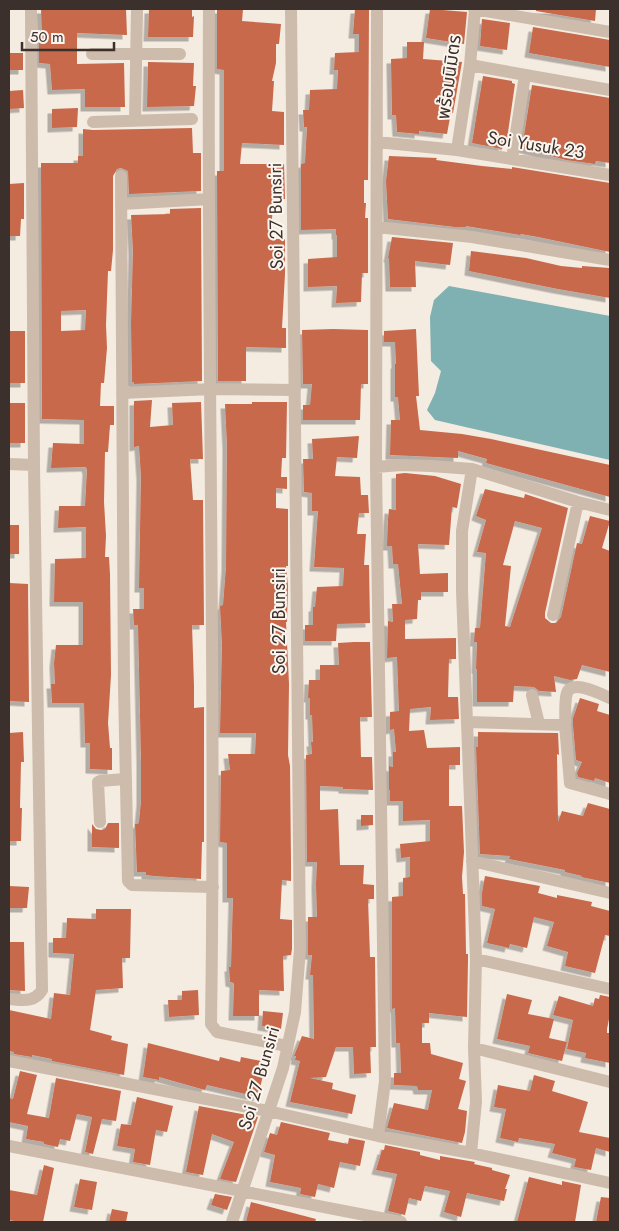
<svg xmlns="http://www.w3.org/2000/svg" width="619" height="1231" viewBox="0 0 619 1231" font-family="Jost,'Noto Sans Thai',sans-serif">
  <style>
    .water { fill: #7fb0b2 }
    .building { fill: #c8694b; fill-rule: evenodd; filter: url(#shadow) }
    .lines { fill: none; stroke-linecap: round; stroke-linejoin: round }
    .minor { stroke: #cdbbac; stroke-width: 12 }
    .labels { text-anchor: middle; stroke-width: 4; stroke-linejoin: round; paint-order: stroke }
    .street-label { font-size: 18px; fill: #3b302b; stroke: #fbf5ee }
  </style>
  <defs>
    <filter id="shadow"><feDropShadow dx="-4.5" dy="4.5" stdDeviation="0" flood-color="#0004"/></filter>
  </defs>
  <rect width="100%" height="100%" fill="#f4ebe1"/>
  <path class="water" d="M449,286L610,316V460L435,420L427,410L435,393L441,371L431,361L430,317L434,300Z"/>
  <path class="building" d="M41,9H126L127,35L77,33V64L124,63L125,107H85V89L52,90L50,64L39,63V36H42Z
    M149,9H192V17L194,16L193,37H148Z
    M217,9H243L242,21L281,24L279,44H276V63L272,81H274L272,111L284,112V145L242,143L240,164H284L285,199L273,200L271,239H285V274L282,328H286V348L246,347V381H218L217,171H224V70L217,69Z
    M355,9H369L368,180H364V203H366L365,218H368V273H362L361,302L336,303L337,286L308,287V259L337,257V235H336V229L301,230V164L305,163L307,127H304L303,110H309L310,90L337,89L338,70H334L335,53L359,52V34H353Z
    M430,9L467,12L464,44L426,38Z
    M536,9H596L595,21L536,11Z
    M482,19L510,23L507,50L480,46Z
    M533,27L610,40V67L529,53Z
    M407,42H424L423,59L462,62L453,113L451,112L447,134L419,131V134L397,132L396,115H392L391,59L407,58Z
    M9,53H23V70H9Z
    M148,62L194,63L193,86H196L194,106L147,107Z
    M483,76L512,81V83L515,84L506,146L503,145L502,149L472,143Z
    M532,85L610,98V163L596,161L595,164L566,160L522,148Z
    M23,90L24,108L9,109V91Z
    M78,108L77,127L52,128V109Z
    M192,128L193,153H201V191L129,194L128,171L121,168L117,169L113,176V250L111,271H108L106,325L107,348L104,383H101L100,406H114V425H110L108,452H105L104,502L106,536L105,557H109L110,574L111,675L108,723L110,748H112V770L90,769V743H85L84,703H52L51,684H55L54,663L56,645H83V602H54L55,559L86,558V527L58,528L59,506H85L87,470L86,467L51,468L53,443L84,444V420L42,419L41,163H78V156H83V129L93,130ZM86,310L85,330L61,331V311Z
    M389,156L437,158L436,160L482,166L512,169V167L610,183V252L538,237L521,234L520,235L466,226V227H455L388,219L386,181Z
    M24,183V219H21L20,236H9V184Z
    M201,208L202,381L134,384V382H132L131,324L133,251L131,215L170,214V209Z
    M392,237L453,243L450,265L415,261L416,287H390L389,258H388Z
    M471,251L526,258L561,266L582,268V266L610,268V298L558,289L469,271Z
    M333,329L368,330V384H361L360,420H303V405H310L312,384H303L302,330Z
    M416,329L419,396H416L420,430L462,434L491,439L610,465V497L486,463L487,459L458,451V458L390,455L391,420H400L398,397H395V364H396L395,342H384V331Z
    M9,331H25V383H9Z
    M152,400L150,427L173,425L172,403L201,402L203,459H190L193,500H203L204,625H192L194,686V708L204,707V842H202L201,879L154,876L146,875V872H137L135,824H138L139,822L141,801V760L138,625H134L133,609H144V588H139L141,476L139,446L134,447V401Z
    M252,402H287L286,458H282L281,477H287V489L276,488V508L288,509V566H286L288,586L287,622H286L289,684L288,755L290,766L291,862V881L282,880L280,919L292,920V949L291,955L283,956L284,991L259,990V1016H233L234,983L230,982L229,967H231L233,898H227V843L220,842L221,771L230,770L228,754H255L256,733H220L222,645L220,606L223,605L226,567L227,445L225,404H252Z
    M9,403H25V443H9Z
    M359,436L357,458L337,457L335,476L360,477L361,495H368L369,513H359L357,534H366L364,565H369L370,623L337,624L336,641H305V625H313V607H315L317,587L343,586L344,568L314,567L318,511H312V493L304,492L303,459H313L312,439Z
    M405,473L435,476L461,484L457,508L452,507L449,545L418,544L420,574L448,573V592H421V600H418L417,619L405,620V639L456,638V659H449L448,697H458L459,719L430,720L431,707L410,709L409,731L424,730L427,748L460,747V765H449V806H462L464,852L462,877L463,894H465L466,954H468V959L467,1017L429,1013V1023H422V1043H430L431,1054L463,1063L459,1079L466,1081L458,1109L467,1111L465,1132L462,1143L387,1128L394,1103L428,1110L432,1090H418L417,1086L394,1085V1073H401L400,1043H396L395,1008L392,1009V897L403,896V878L410,877V857L401,858L400,844L430,841V820L403,821V801H390V790H389V766L393,767V752H396L394,729L390,730V712L399,711L397,657L387,658L388,621L393,622L392,604H402L398,564H393L392,546H387L388,520L389,509L396,510V474Z
    M485,489L524,498L525,494L568,508L545,613V618L551,623H556L561,617L577,543L582,544L590,516L610,521L602,548L610,551V672L582,665L577,679L570,680L554,676L556,692L539,691L534,687L514,686L513,702H477V669H476L477,642H474L475,628H480L486,553L477,552L486,520L476,516ZM515,521L542,528L510,627L505,626L511,566L503,565Z
    M9,525H19V554H9Z
    M9,583L28,584L29,702L9,701Z
    M354,642H370L372,717H360L361,757H372L373,790L343,789V787L320,786V810L338,809L340,865H364L363,884L374,885V899H368L370,957H375L376,1047H370L371,1073L354,1074L353,1047H336L326,1077L310,1078L333,1083L332,1089L356,1095L352,1114L290,1102L300,1061L295,1060L296,1056H294L302,1036L314,1039L313,975H310L312,955H308V917H317L316,884L317,862H307L306,755L312,754L311,742H313L312,715H310V698H308L309,680H320V665H339L338,643Z
    M580,698L599,704L597,711L610,715V783L595,778L594,781L578,777L577,773L582,762L576,760L573,725V718Z
    M23,732L24,762H21L20,808H22L21,841H9V733Z
    M478,732L558,733L559,755L557,754L558,822L562,811L583,816L588,803L610,809V883L581,877L582,876L565,872V870L509,859L510,856L480,854L476,747H478Z
    M361,815H373V825L361,826Z
    M108,823H119V848L92,847V824L96,829L101,830L105,829Z
    M485,876L540,886L538,893L557,898V895L592,902L591,906L610,911V936L605,935L595,973L565,966L568,952L547,946L554,922L534,917L527,948L510,944L509,948L487,943L495,909L482,906V893Z
    M9,886L29,887L27,908H9Z
    M96,909H131L130,958H122L123,988L96,990L90,1030L112,1036L111,1040L128,1044L124,1075L52,1061V1059L32,1055V1057L14,1054V1052L9,1051V1010L51,1019L54,993L70,995L74,954L53,953V938H66L67,918L96,919Z
    M9,942H24L25,991L9,990Z
    M198,990L199,1015L169,1017L168,1000H182V991Z
    M507,994L532,1000L528,1014L554,1019L549,1038L567,1042L562,1061L528,1053L530,1046L497,1039Z
    M600,995L610,997V1014L607,1029V1033H610V1063L585,1058L586,1053L567,1049L573,1020L553,1015L559,996L593,1006L595,998L599,999Z
    M263,1011L283,1013L281,1029L262,1026Z
    M148,1043L219,1061L220,1057L240,1062L241,1057L266,1062L258,1097L207,1085L205,1090L159,1077V1080L143,1077Z
    M20,1071L37,1075L27,1114L49,1118L56,1078L121,1091L116,1121L102,1119L93,1154L85,1152L92,1117L77,1114L70,1141L60,1139L58,1147L44,1144V1142L26,1139L28,1126L9,1122V1098L13,1099Z
    M534,1075L555,1081L552,1091L588,1102L579,1132L610,1138V1152L596,1148L591,1170L574,1167L576,1159L552,1153L555,1144L519,1138L518,1142L500,1138L506,1109L494,1107L498,1085L530,1091Z
    M137,1097L173,1106L167,1132L156,1130L150,1165L133,1162L135,1149L117,1146L121,1124L131,1125Z
    M199,1106L258,1117L236,1182L220,1179L234,1142L212,1134L203,1175L186,1172Z
    M281,1122L330,1133L328,1140L348,1144L349,1138L365,1141L360,1166L340,1162L334,1188L318,1184L315,1197L300,1194L301,1188L270,1182L275,1155L264,1152L270,1133L277,1135Z
    M385,1145L420,1152V1155L440,1160V1156L475,1162L474,1164L492,1168V1170L510,1175L505,1189H507L504,1201L467,1193L461,1217L444,1212L450,1191L425,1186L421,1201L409,1198L405,1215L388,1211L397,1174L376,1170L382,1150H384Z
    M44,1165L54,1168L43,1222H15V1221L9,1220V1190L37,1195Z
    M529,1177L562,1185V1181L581,1185L575,1222H517Z
    M80,1179L97,1182L92,1210L74,1207Z
    M215,1194L232,1197L227,1210L211,1205Z
    M601,1197L610,1198V1222H596Z
    M251,1202L316,1219L315,1222H246Z
    M112,1209L128,1212L126,1222H109Z"/>
  <g class="lines">
    <path class="minor" d="M209,9C207,347 216,686 211,1024L217,1032L287,1046
      M377,9L376,467L385,1081L378,1136
      M474,9L610,32
      M92,54H180
      M470,65L610,90
      M135,121L137,9
      M93,122L192,119
      M377,142L457,150L610,175
      M457,150L470,65L475,9
      M512,159L525,75
      M121,176L124,687L128,881L132,885L213,887
      M121,204L209,199
      M377,227L472,237L610,260
      M122,393L211,389L295,390
      M9,464L34,465
      M376,467L401,465L431,466L472,469L578,502L610,510
      M553,615L578,502
      M532,695L539,724
      M468,722L565,725L570,783L610,794
      M565,725C566,716 564,702 567,693C572,679 601,694 610,698
      M100,822L98,782L100,781L125,779
      M472,861L610,893
      M476,959L610,989
      M9,999C23,1000 34,1003 42,990L34,465L31,9
      M474,1048L610,1082
      M9,1061L268,1111L378,1136L471,1153L610,1183
      M9,1146L401,1222
      M471,1153L476,1102L474,1048L476,959L462,591V531L472,469
      M232,1222L283,1068L295,1012L300,949L291,9"/>
  </g>
  <g class="labels">
    <g class="street-label">
      <text transform="translate(449 77) rotate(-82)" y="6">พร้อมนิมิตร</text>
      <text transform="translate(536 145) rotate(9)" y="6">Soi Yusuk 23</text>
      <text transform="translate(276 216) rotate(-91)" y="6">Soi 27 Bunsiri</text>
      <text transform="translate(279 621) rotate(-90)" y="6">Soi 27 Bunsiri</text>
      <text transform="translate(259 1078) rotate(-74)" y="6">Soi 27 Bunsiri</text>
    </g>
  </g>
  <rect width="619" height="1231" fill="none" stroke="#3b302b" stroke-width="20"/>
  <path d="M22 42v8h92v-8" fill="none" stroke="#3b302b" stroke-width="2.5"/>
  <text x="30" y="42" font-size="15" fill="#3b302b" stroke="#fbf5ee" stroke-width="4" paint-order="stroke">50 m</text>
</svg>
